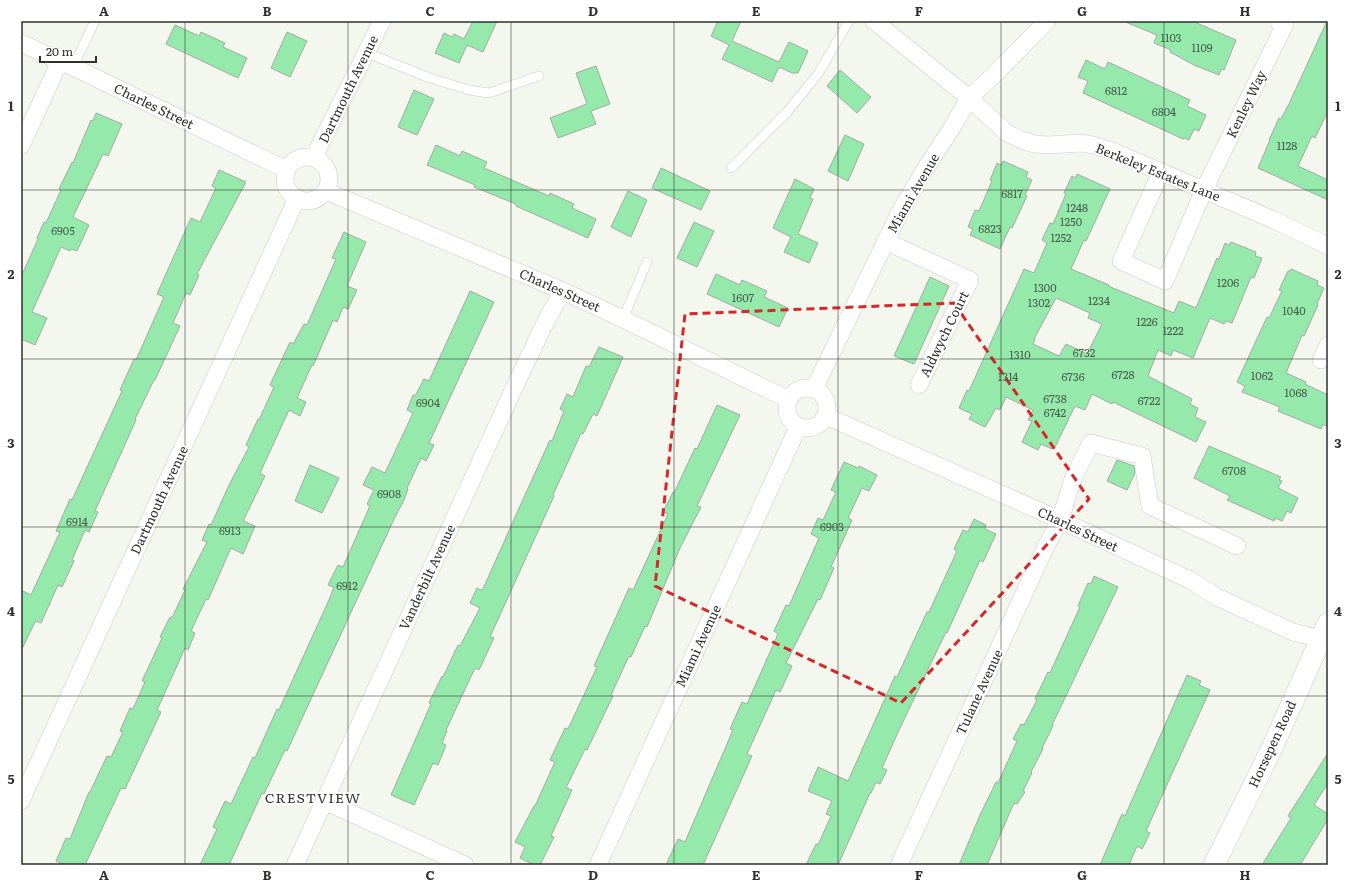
<svg xmlns="http://www.w3.org/2000/svg" width="1349" height="886" viewBox="0 0 1349 886" font-family="Literata,serif">
  <style>
    .building { fill: #94e9ab; stroke: #a3aba5; fill-rule: evenodd }
    .lines { fill: none; stroke-linecap: round; stroke-linejoin: round }
    .service-casing { stroke: #cacdc4; stroke-width: 10 }
    .minor-casing { stroke: #cacdc4; stroke-width: 18 }
    .tertiary-casing { stroke: #cacdc4; stroke-width: 22 }
    .service { stroke: #fff; stroke-width: 9 }
    .minor { stroke: #fff; stroke-width: 17 }
    .tertiary { stroke: #fff; stroke-width: 21 }
    .marked { fill: none; stroke: #d62828; stroke-width: 3; stroke-dasharray: 8 5; stroke-linejoin: round }
    .grid { fill: none; stroke: #2f312d; stroke-width: 1; stroke-opacity: 0.55 }
    .labels { text-anchor: middle; stroke-width: 4; stroke-linejoin: round; paint-order: stroke }
    .number-label { font-size: 11px; fill: #485f4c }
    .street-label { font-size: 13px; fill: #2f312d; stroke: #fff }
    .neighbourhood-label { font-size: 14px; letter-spacing: 1px; fill: #353730; stroke: #fff }
    .neatline { fill: none; stroke: #2f312d; stroke-width: 1.5 }
    .grid-label { font-size: 13px; text-anchor: middle; font-weight: bold; fill: #2f312d }
  </style>
  <rect width="100%" height="100%" fill="#f4f7ee"/>
  <path class="building" d="M473,21H497L483,52L467,45L459,63L435,53L444,33L452,37L454,34L464,39Z
    M718,21H741L732,41L779,62L789,42L808,51L798,73H792L779,67L772,82L722,59L729,45L711,36Z
    M1123,21H1192L1236,40L1224,70L1221,69L1219,75L1194,65L1170,52L1171,50L1154,43L1157,35Z
    M1327,21L1328,111L1315,138L1312,136L1298,166L1328,180V200L1258,168L1270,140H1269L1279,118L1281,119L1289,104Z
    M175,25L199,36L201,32L225,43L223,47L247,58L238,78L166,44Z
    M287,32L307,41L290,77L271,68Z
    M1086,60L1105,69L1108,62L1190,100L1187,106L1206,115L1199,131L1194,129L1189,140L1184,138L1183,139L1083,93L1088,81L1078,77Z
    M596,66L610,104L591,111L596,124L558,138L550,118L587,104L576,73Z
    M840,70L871,97L857,113L827,86Z
    M414,90L434,99L417,135L398,127Z
    M96,113L122,124L108,156L103,154L73,217L89,225L77,251L71,249L70,251L61,247L32,312L47,318L35,345L21,339V277L38,239L37,238L44,222L46,223L61,190L59,189L72,162L73,163L91,120L93,121Z
    M845,135L864,144L848,181L828,171Z
    M436,145L460,156L462,151L487,162L484,168L549,196L550,193L574,204L572,208L596,219L588,238L516,206V204L474,187L475,185L427,165Z
    M1003,161L1028,172L1026,177L1032,180L1025,195L1027,196L1012,228L1010,227L1000,249L970,235L973,229L968,227L975,210L979,211L992,181L990,180L997,163L1001,165Z
    M661,168L710,191L701,210L652,188Z
    M219,170L246,182L197,274L199,275L190,295L186,293L173,323L180,326L155,380H154L135,419L136,420L95,511L98,512L89,532L85,530L72,560L74,561L62,587L58,585L41,623L36,621L35,622L21,651V590L31,595L60,532L56,531L70,499L72,500L122,391L120,390L134,359L136,360L164,297L157,294L191,218L200,222L216,188L212,186Z
    M1077,174L1110,189L1086,241L1084,240L1071,269L1109,285L1108,286L1174,313L1179,301L1196,308L1217,258L1219,259L1225,243L1229,245L1231,242L1256,252L1255,256L1262,258L1254,278L1251,277L1232,323L1226,321L1224,324L1210,318L1193,358L1173,350L1171,356L1158,350L1148,376L1192,399L1190,404L1198,408L1195,417L1206,422L1196,442L1113,402L1112,404L1092,394L1085,410L1075,406L1055,447L1053,446L1052,449L1041,444L1038,450L1022,442L1032,421L1028,420L1033,410L1006,397L1000,410L996,408L985,427L969,419L972,414L959,408L967,390L969,391L1024,269L1034,273L1047,243L1042,240L1050,223L1053,224L1066,194L1064,193L1072,176L1076,178ZM1056,298L1090,313L1088,318L1102,324L1087,354L1066,344L1059,356L1033,344L1035,340L1034,339Z
    M795,179L814,189L810,198L813,199L798,234L818,243L809,263L784,252L791,237L773,228Z
    M628,191L647,200L631,237L611,227Z
    M694,222L714,231L697,267L677,258Z
    M344,232L366,242L347,286L357,290L348,309L343,307L337,322L333,320L313,366L312,365L297,398L306,402L300,416L289,410L260,473L265,476L243,521L255,526L243,554L231,548L208,600L206,599L191,631L195,633L188,650L185,648L157,710L161,712L147,742L125,789L121,788L85,865H66L56,861L66,838L70,839L89,792H90L107,756L111,757L123,732L120,731L130,708L133,709L145,682L142,681L162,638L160,637L170,617L172,618L185,590L183,589L207,542L202,540L209,524L211,525L229,485L249,447L246,445L258,419L259,420L274,387L270,385L290,342L293,344L304,324L307,325L336,259L332,258Z
    M1291,269L1318,281L1317,285L1324,288L1317,304L1318,305L1304,336L1302,335L1286,373L1306,382L1305,384L1328,395V427L1323,424L1321,429L1278,411L1280,407L1242,392L1245,386L1237,382L1267,317L1269,318L1282,291L1279,290L1288,271H1290Z
    M716,274L740,285L742,280L767,291L764,297L788,308L779,327L707,294Z
    M930,277L949,286L914,364L894,356Z
    M470,291L494,302L429,443L434,445L426,461L421,458L407,488L408,489L404,500L395,517L287,751L285,750L264,794L262,793L229,865H200L217,829L213,827L225,801L231,804L253,757L255,758L277,709L279,710L329,600L334,587L328,585L338,565L343,567L370,506L367,504L374,490L363,485L372,467L385,473L413,413L407,410L413,395L415,396L424,379L429,381Z
    M599,347L623,357L597,416L593,414L583,434L581,433L553,495L554,496L490,637L494,638L479,670L475,668L446,730L447,731L442,743L446,745L438,765L433,763L414,805L391,795L431,704L429,703L442,676L443,677L458,645L460,646L480,608L470,603L477,588L481,590L483,589L520,506L550,440L552,441L564,411L560,409L567,394L573,397L586,366L589,367Z
    M717,405L740,415L697,506L701,507L680,548L647,627L645,626L631,657L629,656L611,695L613,696L587,750L585,749L566,788L572,790L551,836L554,837L540,865H534L520,858L525,847L515,842L534,806H535L555,762L550,760L565,728L568,729L597,667L594,666L629,588L633,590L668,514L663,512L673,492L674,493L695,448L697,449Z
    M1209,446L1281,477L1279,480L1282,481L1278,488L1298,498L1291,513L1287,511L1282,521L1275,518L1274,521L1227,500L1230,496L1194,478Z
    M1117,460L1134,466L1135,473L1127,490L1107,481Z
    M844,462L858,468L859,466L877,475L869,491L862,488L848,518L852,520L831,567L834,568L820,600L818,599L786,663L792,666L780,692L776,690L747,754L752,756L703,865H666L678,839L685,842L733,730L730,729L742,702L747,704L778,634L774,631L786,605L789,606L819,538L811,534L818,518L823,520L836,492L831,490Z
    M310,465L339,478L322,513L295,501Z
    M974,519L986,525L985,529L996,534L983,562L980,560L947,633L946,632L899,730L882,768L887,770L880,784L876,782L871,793H870L838,865H806L816,844L818,845L831,816L826,814L832,801L808,791L818,767L848,781L895,676L897,677L927,612H929L957,551L954,549L963,530L968,532Z
    M1094,576L1118,587L1052,725L1053,726L1042,748L1043,749L1031,772L1032,773L1023,791L1025,792L1017,804L1014,803L987,865H959L980,815L996,782L998,783L1017,741L1013,739L1021,724L1024,725L1037,700L1035,699L1048,672L1050,673L1080,607L1078,606L1088,583L1091,584Z
    M1187,675L1201,681L1199,685L1210,690L1146,831L1150,833L1142,849L1137,846L1129,865H1100L1122,814L1125,816Z
    M1328,753V783L1314,805L1328,814V819L1300,865H1262L1291,818L1288,816Z"/>
  <g class="lines">
    <defs>
      <path id="service" d="M367,53L430,78L469,90L489,93L539,76
        M73,67L95,21
        M731,168L787,112L818,74L849,21
        M623,319L647,262"/>
      <path id="minor" d="M874,21L969,98L1007,133L1021,140L1035,144L1048,145L1082,143L1093,145L1112,151L1274,220L1328,246
        M21,43L73,67L287,170
        M21,146L60,61
        M285 179a22 22 0 1 1 44 0a22 22 0 1 1-44 0Z
        M314,157L382,21
        M1161,172L1121,261L1165,281L1204,190L1285,24L1278,21
        M326,191L563,291L623,319L789,400
        M885,241L970,280L919,385
        M1321,360L1328,345
        M787 408a20 20 0 1 1 40 0a20 20 0 1 1-40 0Z
        M814,389L900,212L922,174L953,126L969,98L995,74L1047,21
        M826,416L1060,520L1190,580L1217,597L1293,632L1321,639L1328,643
        M21,801L297,198
        M324,801L465,865
        M295,865L522,371L548,317L563,291
        M598,865L798,427
        M899,865L1045,548L1060,520L1074,476L1091,443L1142,456L1150,506L1237,546"/>
      <path id="tertiary" d="M1214,865L1272,748L1328,623"/>
    </defs>
    <use href="#service" class="service-casing"/>
    <use href="#minor" class="minor-casing"/>
    <use href="#tertiary" class="tertiary-casing"/>
    <use href="#service" class="service"/>
    <use href="#minor" class="minor"/>
    <use href="#tertiary" class="tertiary"/>
  </g>
  <path class="marked" d="M954,303L1089,499L901,703L655,586L685,314Z"/>
  <path class="grid" d="M185,21V865M348,21V865M511,21V865M674,21V865M838,21V865M1001,21V865M1164,21V865M21,190H1328M21,359H1328M21,527H1328M21,696H1328"/>
  <g class="labels">
    <g class="number-label">
      <text x="1171" y="42">1103</text>
      <text x="1202" y="52">1109</text>
      <text x="1116" y="95">6812</text>
      <text x="1164" y="116">6804</text>
      <text x="1287" y="150">1128</text>
      <text x="1012" y="198">6817</text>
      <text x="1077" y="212">1248</text>
      <text x="1071" y="226">1250</text>
      <text x="990" y="233">6823</text>
      <text x="63" y="235">6905</text>
      <text x="1061" y="242">1252</text>
      <text x="1228" y="287">1206</text>
      <text x="1045" y="292">1300</text>
      <text x="743" y="302">1607</text>
      <text x="1099" y="305">1234</text>
      <text x="1039" y="307">1302</text>
      <text x="1294" y="315">1040</text>
      <text x="1147" y="326">1226</text>
      <text x="1173" y="335">1222</text>
      <text x="1084" y="357">6732</text>
      <text x="1020" y="359">1310</text>
      <text x="1123" y="379">6728</text>
      <text x="1262" y="380">1062</text>
      <text x="1008" y="381">1314</text>
      <text x="1073" y="381">6736</text>
      <text x="1296" y="397">1068</text>
      <text x="1055" y="403">6738</text>
      <text x="1149" y="405">6722</text>
      <text x="428" y="407">6904</text>
      <text x="1055" y="417">6742</text>
      <text x="1234" y="475">6708</text>
      <text x="389" y="498">6908</text>
      <text x="77" y="526">6914</text>
      <text x="832" y="531">6903</text>
      <text x="230" y="535">6913</text>
      <text x="347" y="590">6912</text>
    </g>
    <g class="street-label">
      <text transform="translate(348 89) rotate(-64)" y="5">Dartmouth Avenue</text>
      <text transform="translate(1246 104) rotate(-64)" y="5">Kenley Way</text>
      <text transform="translate(154 106) rotate(26)" y="5">Charles Street</text>
      <text transform="translate(1158 172) rotate(22)" y="5">Berkeley Estates Lane</text>
      <text transform="translate(913 193) rotate(-60)" y="5">Miami Avenue</text>
      <text transform="translate(560 290) rotate(24)" y="5">Charles Street</text>
      <text transform="translate(944 334) rotate(-64)" y="5">Aldwych Court</text>
      <text transform="translate(159 500) rotate(-65)" y="5">Dartmouth Avenue</text>
      <text transform="translate(1078 529) rotate(25)" y="5">Charles Street</text>
      <text transform="translate(427 577) rotate(-65)" y="5">Vanderbilt Avenue</text>
      <text transform="translate(698 646) rotate(-65)" y="5">Miami Avenue</text>
      <text transform="translate(979 692) rotate(-65)" y="5">Tulane Avenue</text>
      <text transform="translate(1272 744) rotate(-65)" y="5">Horsepen Road</text>
    </g>
    <g class="neighbourhood-label">
      <text x="313" y="803">CRESTVIEW</text>
    </g>
  </g>
  <rect width="1349" height="886" fill="none" stroke="#ffffff" stroke-width="44"/>
  <path d="M40 56v6h56v-6" fill="none" stroke="#2f312d" stroke-width="2"/>
  <text x="46" y="56" font-size="12" fill="#2f312d" stroke="#ffffff" stroke-width="3" paint-order="stroke">20 m</text>
  <rect x="22" y="22" width="1305" height="842" class="neatline"/>
  <g class="grid-label">
    <text x="104" y="16">A</text>
    <text x="267" y="16">B</text>
    <text x="430" y="16">C</text>
    <text x="593" y="16">D</text>
    <text x="756" y="16">E</text>
    <text x="919" y="16">F</text>
    <text x="1082" y="16">G</text>
    <text x="1245" y="16">H</text>
    <text x="11" y="111">1</text>
    <text x="1338" y="111">1</text>
    <text x="11" y="279">2</text>
    <text x="1338" y="279">2</text>
    <text x="11" y="448">3</text>
    <text x="1338" y="448">3</text>
    <text x="11" y="616">4</text>
    <text x="1338" y="616">4</text>
    <text x="11" y="784">5</text>
    <text x="1338" y="784">5</text>
    <text x="104" y="880">A</text>
    <text x="267" y="880">B</text>
    <text x="430" y="880">C</text>
    <text x="593" y="880">D</text>
    <text x="756" y="880">E</text>
    <text x="919" y="880">F</text>
    <text x="1082" y="880">G</text>
    <text x="1245" y="880">H</text>
  </g>
</svg>
